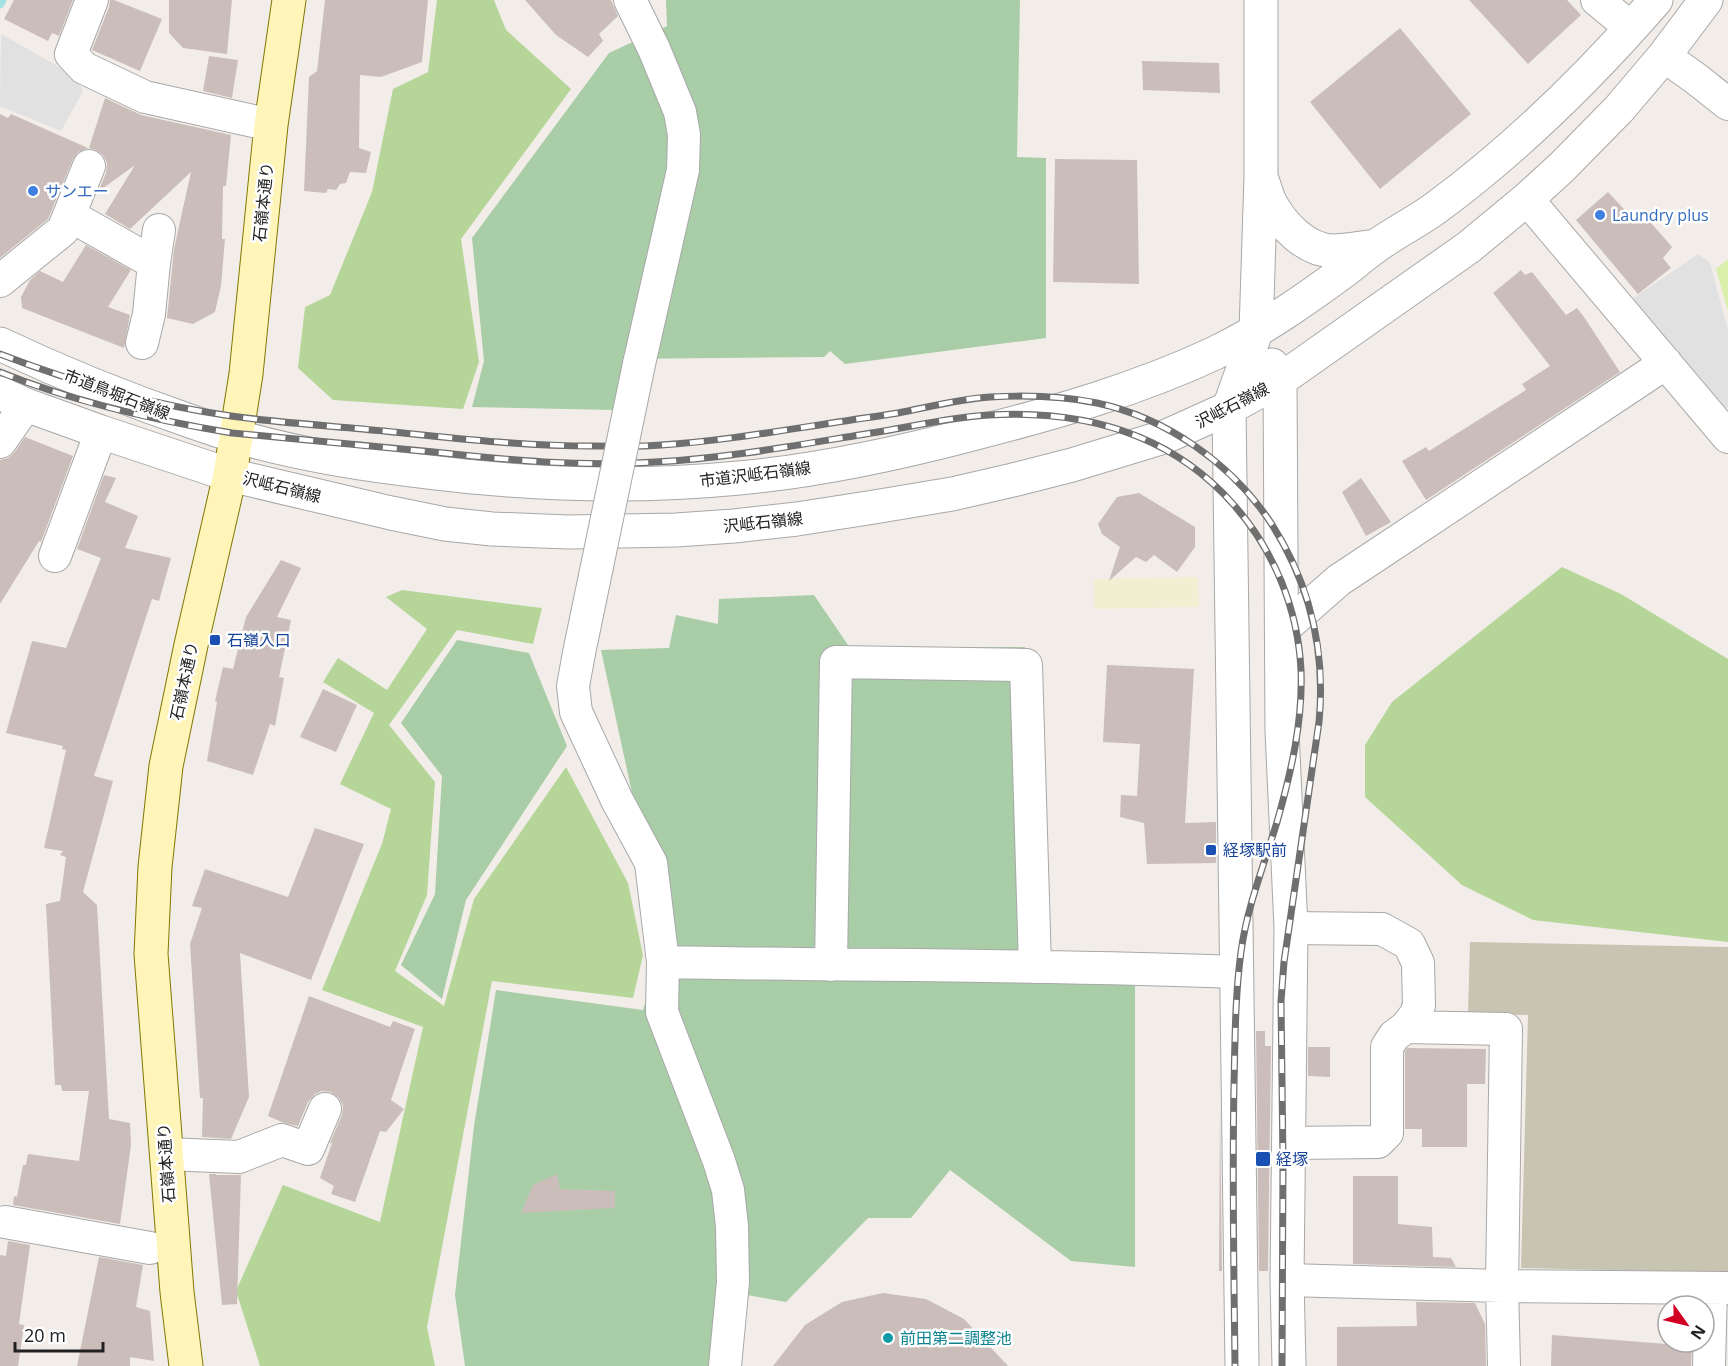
<svg xmlns="http://www.w3.org/2000/svg" width="1728" height="1366" viewBox="0 0 1728 1366" font-family="'Open Sans','Noto Sans JP',sans-serif">
  <style>
    .construction { fill: #c8c4b2 }
    .farmland { fill: #f2eed2 }
    .grass { fill: #d9efaa }
    .forest { fill: #b5d599 }
    .cemetery { fill: #a8cda7 }
    .parking { fill: #e1e1e1 }
    .lines { fill: none; stroke-linecap: round; stroke-linejoin: round }
    .stream { stroke: #a5e0e3; stroke-width: 9 }
    .building { fill: #cbbeba }
    .minor-casing { stroke: #a8a8a8; stroke-width: 34 }
    .tertiary-casing { stroke: #a8a8a8; stroke-width: 35 }
    .secondary-casing { stroke: #817700; stroke-width: 35 }
    .minor { stroke: #fff; stroke-width: 32 }
    .tertiary { stroke: #fff; stroke-width: 33 }
    .secondary { stroke: #fff5b9; stroke-width: 33 }
    .rail-casing { stroke: #6f6f6f; stroke-width: 7 }
    .rail { stroke: #fff; stroke-width: 4.5; stroke-dasharray: 14; stroke-linecap: butt }
    .minor-bridge-casing { stroke: #a8a8a8; stroke-width: 34; stroke-linecap: butt }
    .minor-bridge { stroke: #fff; stroke-width: 32 }
    .shop-dot { fill: #3f7fe0; stroke: #fff; stroke-width: 2 }
    .transit-dot { fill: #1a4fb4; stroke: #fff; stroke-width: 2 }
    .culture-dot { fill: #0f9aa8; stroke: #fff; stroke-width: 2 }
    .labels { text-anchor: middle; stroke-width: 5; stroke-linejoin: round; paint-order: stroke }
    .shop-label { font-size: 16px; fill: #366cbe; stroke: #fff; text-anchor: start }
    .street-label { font-size: 16px; fill: #212121; stroke: #fff }
    .transit-label { font-size: 16px; fill: #164399; stroke: #fff; text-anchor: start }
    .culture-label { font-size: 16px; fill: #0d838f; stroke: #fff; text-anchor: start }
  </style>
  <rect width="100%" height="100%" fill="#f2ede8"/>
  <path class="construction" d="M1470,942L1728,947V1273L1521,1268L1528,1015L1468,1013Z"/>
  <path class="farmland" d="M1198,577L1199,607L1094,609V579Z"/>
  <path class="grass" d="M1728,259V311L1716,269Z"/>
  <path class="forest" d="M437,0H494L506,30L571,89L461,239L479,362L463,409L333,400L298,368L305,307L330,295L372,192L393,89L428,72Z
    M1562,567L1621,594L1728,659V942L1533,920L1462,885L1365,797V745L1392,702Z
    M402,590L542,608L533,644L457,630L389,725L435,782L427,895L395,971L444,1006L474,899L566,767L628,883L643,955L633,998L492,981L427,1327L435,1366H260L236,1291L283,1185L380,1222L423,1027L322,990L382,844L391,809L340,784L374,713L323,682L338,658L387,690L427,629L386,597Z"/>
  <path class="cemetery" d="M666,0H1020L1017,157L1046,158V338L845,364L830,351L824,357L624,359L613,410L472,407L484,361L472,238L609,53L667,26Z
    M814,595L850,648L1025,647L1024,976L1135,977V1267L1071,1261L950,1170L911,1218H868L786,1302L741,1294L732,1366H465L455,1295L474,1126L496,990L643,1010L664,940L601,650L669,648L676,615L718,624L719,599Z
    M457,640L529,653L567,746L466,900L442,999L401,965L435,894L442,776L401,723Z"/>
  <path class="parking" d="M1,34L75,76L83,91L61,131L0,106Z
    M1698,254L1710,263L1728,330V407L1725,410L1679,353L1631,300Z"/>
  <g class="lines">
    <path class="stream" d="M0,4L2,0"/>
  </g>
  <path class="building" d="M14,0H73L59,36L52,33L48,41L4,19Z
    M110,0H114L162,19L140,71L92,50L109,7Z
    M169,0H232L227,54L183,48L169,33Z
    M325,0H428L422,62L381,77L360,75L359,148L371,152L366,173L350,172L346,183L340,184L336,190L328,189L326,193L304,191L309,77L317,71Z
    M525,0H611L618,16L599,34L603,41L588,57L556,35Z
    M1469,0H1567L1581,15L1528,64Z
    M1400,28L1471,114L1380,189L1310,102Z
    M209,56L238,60L232,98L203,91Z
    M1142,61L1219,63L1220,93L1143,90Z
    M105,98L141,115L231,135L226,186H223L222,239H225L221,286L215,312L193,324L167,318L174,249L191,172L130,229L105,214L135,165L98,192L106,173L107,163L103,155L96,150L89,148Z
    M0,114L8,118L11,114L88,148L78,152L73,159L48,219L0,258Z
    M1055,159L1137,160L1139,284L1053,282Z
    M1608,192L1636,222L1645,216L1672,247L1663,258L1671,268L1638,294L1576,220Z
    M86,245L131,270L108,307L130,315L124,348L22,308L21,297L30,280L40,271L63,282Z
    M1521,270L1525,275L1532,272L1566,315L1577,308L1584,317L1620,372L1426,500L1402,461L1426,447L1429,451L1526,390L1522,384L1550,366L1493,293Z
    M25,437L73,456L41,542L39,541L0,604V460L8,458L14,453Z
    M104,475L116,478L105,502L138,516L125,548L171,558L159,601L152,599L94,776L113,781L83,892L97,905L109,1119L130,1123L131,1145L120,1224L13,1205L14,1196L17,1197L23,1165H26L28,1154L79,1161L89,1091H62L61,1085H55L46,904L60,901L66,857L60,855L63,851L44,848L66,750L62,749L63,746L6,733L32,641L66,648L101,558L77,549Z
    M1361,478L1391,522L1366,536L1342,492Z
    M1139,493L1195,527V547L1177,572L1154,555L1146,562L1136,557L1109,581L1120,547L1102,534L1098,524L1117,497Z
    M281,560L301,568L277,617L291,620L279,677L284,678L275,726L270,724L253,775L207,761L217,702L215,701L223,667L233,669L246,617Z
    M1107,665L1194,669L1185,823L1216,822V863L1147,864L1144,823L1120,817L1121,795L1137,796L1140,744L1103,742Z
    M323,689L357,705L336,752L300,737Z
    M315,828L364,844L311,980L240,953L249,1097L231,1139L202,1137L203,1098H200L190,944L202,908L192,906L205,869L288,897Z
    M309,996L390,1027L393,1021L415,1029L391,1100L404,1109L386,1132L380,1131L355,1202L331,1194L334,1186L320,1178L332,1143H330L342,1115L343,1106L339,1098L331,1092L322,1091L315,1094L308,1102L298,1126L284,1123L268,1116Z
    M1256,1031H1265V1046H1271L1268,1271H1259Z
    M1308,1047H1330V1077L1308,1076Z
    M1407,1048L1486,1049L1485,1084H1467V1147H1422V1129H1405V1052Z
    M1220,1108L1222,1271H1219Z
    M209,1174H216V1175H241L237,1304L222,1305Z
    M557,1174L560,1189L615,1191V1208L521,1213L533,1185Z
    M1353,1176H1398V1224L1432,1227L1433,1257L1451,1258L1456,1267L1353,1264Z
    M8,1241L30,1245L19,1324L24,1325L18,1366H0V1255L6,1256Z
    M99,1257L143,1265L136,1307L150,1311L154,1361L130,1357V1366H77Z
    M883,1293L926,1299L964,1319L1008,1366H773L805,1325L842,1302Z
    M1416,1302L1475,1303L1485,1324L1486,1366H1337V1327L1417,1326Z
    M1552,1335L1692,1346L1691,1366H1551Z"/>
  <g class="lines">
    <defs>
      <path id="minor" d="M92,0L71,54L84,68L145,97L271,125
        M630,0L654,49L680,112L684,135L683,170L639,364
        M1597,0L1631,28
        M1664,56L1695,78L1728,104
        M1527,199L1728,437
        M69,215L154,263L149,314L142,343
        M154,263L159,230
        M0,281L63,230L89,166
        M0,442L26,405
        M55,556L101,432
        M1282,630L1339,580L1666,363
        M579,653L573,686L576,712L617,800L651,863L663,962L662,1012L719,1161L728,1190L732,1226L733,1282L725,1366
        M663,962C854,966 1046,964 1237,972
        M831,965L836,662L1026,665L1035,967
        M1406,1027L1506,1029L1502,1286L1504,1366
        M1289,1143L1378,1142L1387,1133V1047L1394,1036L1406,1027L1416,1014L1419,1005L1418,963L1409,944L1382,929L1291,928
        M166,1154L239,1157L282,1140L308,1149L325,1109
        M5,1222L150,1248
        M1287,1280L1502,1286L1728,1288
        M1709,1366L1711,1288"/>
      <path id="tertiary" d="M1262,180C1265,187 1267,196 1270,202C1282,225 1306,251 1334,251C1348,250 1362,248 1376,246
        M0,344C61,373 123,398 187,420C204,426 221,432 239,437C300,455 364,465 428,472C531,485 635,488 739,478C817,471 896,454 972,434C1055,413 1138,389 1215,353C1262,330 1305,300 1347,269C1356,262 1365,254 1375,247C1395,232 1417,222 1437,207C1518,147 1590,76 1656,0
        M1272,365L1280,380L1282,731L1291,928L1287,1280L1289,1366
        M0,393L26,405L101,432L230,475L391,513L445,524L492,529L568,532L676,530L734,526L797,519L874,507L952,494L1013,480L1072,465L1167,436L1229,408L1280,380L1469,247L1527,199L1562,167L1619,109L1664,56L1706,0
        M1242,1366L1229,408L1256,332L1261,176V0"/>
      <path id="secondary" d="M186,1366L177,1292L151,954L155,867L166,766L191,645L230,475L246,374L271,125L289,0"/>
    </defs>
    <use href="#minor" class="minor-casing"/>
    <use href="#tertiary" class="tertiary-casing"/>
    <use href="#secondary" class="secondary-casing"/>
    <use href="#minor" class="minor"/>
    <use href="#tertiary" class="tertiary"/>
    <use href="#secondary" class="secondary"/>
    <defs>
      <path id="rail" d="M0,354C72,382 154,405 231,416C281,423 333,426 384,431C453,438 523,446 592,446C615,446 638,447 661,445C723,441 784,430 845,421C863,418 881,416 898,413C929,407 959,399 990,397C1026,395 1062,396 1097,403C1167,418 1232,464 1271,523C1310,584 1326,649 1319,722L1284,962L1281,1001L1283,1162L1282,1366
        M0,372C74,402 153,420 232,433C299,439 366,446 434,452C507,460 581,467 655,462C732,458 808,443 884,431C919,425 954,417 989,415C1082,410 1169,432 1233,504C1274,550 1298,609 1301,670C1303,721 1291,773 1277,822C1264,865 1247,907 1241,952C1235,996 1235,1041 1234,1086C1232,1180 1234,1273 1235,1366"/>
    </defs>
    <use href="#rail" class="rail-casing"/>
    <use href="#rail" class="rail"/>
    <defs>
      <path id="minor-bridge" d="M579,653L639,364"/>
    </defs>
    <use href="#minor-bridge" class="minor-bridge-casing"/>
    <use href="#minor-bridge" class="minor-bridge"/>
  </g>
  <g class="shop-dot">
    <circle cx="33" cy="191" r="6"/>
    <circle cx="1600" cy="215" r="6"/>
  </g>
  <g class="transit-dot">
    <rect x="209" y="634" width="12" height="12" rx="3"/>
    <rect x="1205" y="844" width="12" height="12" rx="3"/>
    <rect x="1255" y="1151" width="16" height="16" rx="3"/>
  </g>
  <circle class="culture-dot" cx="888" cy="1338" r="6"/>
  <g class="labels">
    <g class="shop-label">
      <text x="45" y="197">サンエー</text>
      <text x="1612" y="221">Laundry plus</text>
    </g>
    <g class="street-label">
      <text transform="translate(263 202) rotate(-84)" y="6">石嶺本通り</text>
      <text transform="translate(117 394) rotate(21)" y="6">市道鳥堀石嶺線</text>
      <text transform="translate(1232 405) rotate(-27)" y="6">沢岻石嶺線</text>
      <text transform="translate(755 474) rotate(-7)" y="6">市道沢岻石嶺線</text>
      <text transform="translate(282 487) rotate(14)" y="6">沢岻石嶺線</text>
      <text transform="translate(763 522) rotate(-6)" y="6">沢岻石嶺線</text>
      <text transform="translate(184 681) rotate(-78)" y="6">石嶺本通り</text>
      <text transform="translate(166 1163) rotate(-94)" y="6">石嶺本通り</text>
    </g>
    <g class="transit-label">
      <text x="227" y="646">石嶺入口</text>
      <text x="1223" y="856">経塚駅前</text>
      <text x="1276" y="1165">経塚</text>
    </g>
    <g class="culture-label">
      <text x="900" y="1344">前田第二調整池</text>
    </g>
  </g>
  <g transform="translate(1686 1324) rotate(124)"><circle r="28" fill="#ffffff" stroke="#a6a6a6" stroke-width="1.5"/>
  <path d="M0-4.5L10 22L0 15L-10 22Z" fill="#d30026"/>
  <text y="-9" font-size="16" font-weight="bold" text-anchor="middle" fill="#212121">N</text>
  </g>
  <path d="M15 1342v9h88v-9" fill="none" stroke="#212121" stroke-width="3"/>
  <text x="24" y="1342" font-size="18" fill="#212121" stroke="#ffffff" stroke-width="4.5" paint-order="stroke">20 m</text>
</svg>
